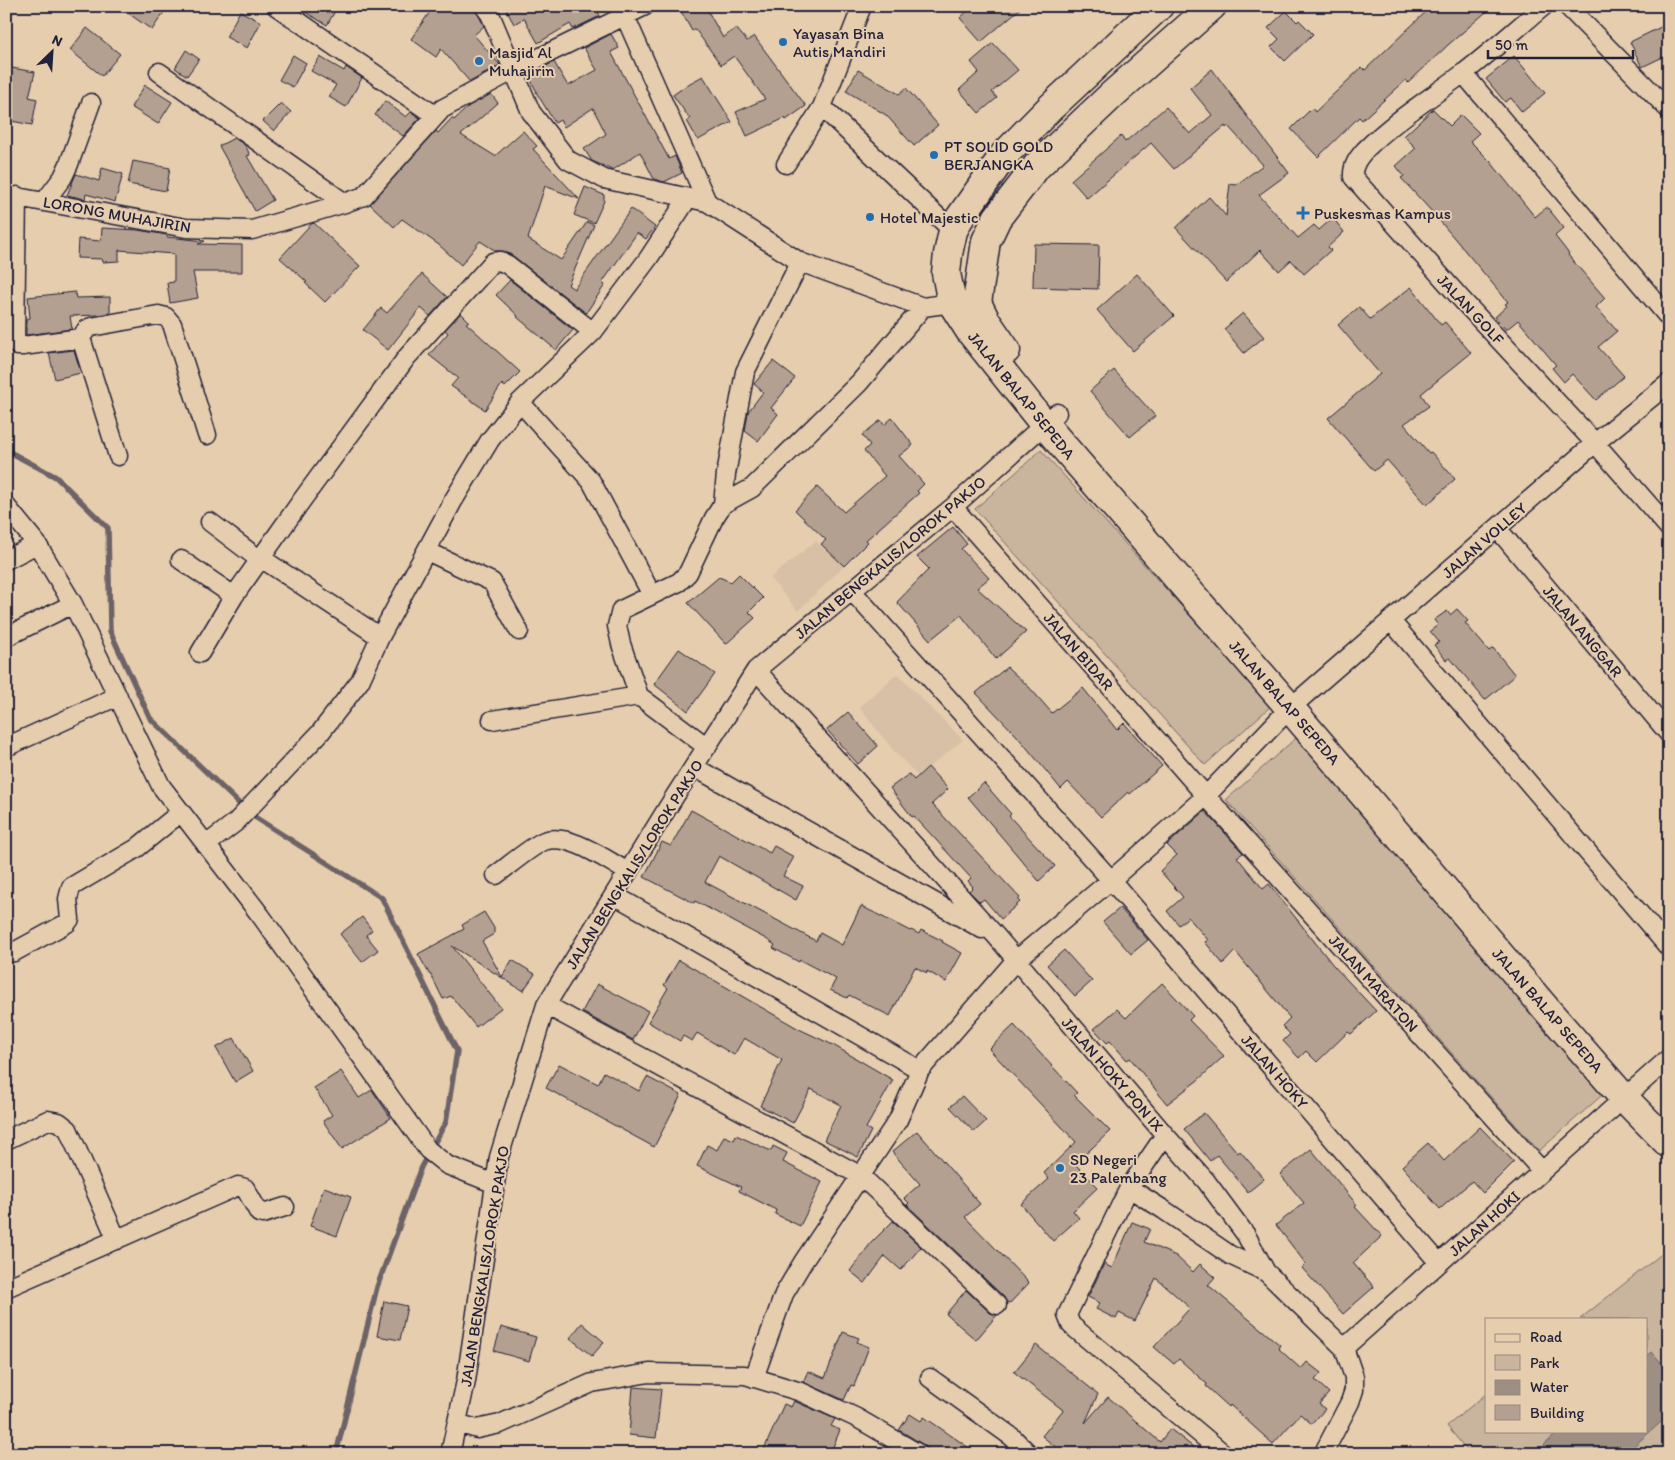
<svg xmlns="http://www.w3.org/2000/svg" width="1675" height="1460" viewBox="0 0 1675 1460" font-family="Itim,sans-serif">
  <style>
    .built { fill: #d7c0a5 }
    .green { fill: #c9b49d; stroke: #766b6c }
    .water { fill: #9d8f84; stroke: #6c6367 }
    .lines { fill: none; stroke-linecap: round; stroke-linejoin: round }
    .stream { stroke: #6c6367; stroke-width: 5.5 }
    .building { fill: #b3a090; stroke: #22223b }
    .minor-casing { stroke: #22223b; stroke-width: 21 }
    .primary-casing { stroke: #22223b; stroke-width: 31 }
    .minor { stroke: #e6cdae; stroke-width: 18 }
    .primary { stroke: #e6cdae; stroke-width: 28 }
    .poi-dot { fill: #1f6fb2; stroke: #e6cdae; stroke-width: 2 }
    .labels { text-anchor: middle; stroke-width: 4; stroke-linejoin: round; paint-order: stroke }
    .poi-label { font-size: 16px; fill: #22223b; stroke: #e6cdae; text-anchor: start }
    .street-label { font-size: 16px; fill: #22223b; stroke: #e6cdae }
  </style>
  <rect width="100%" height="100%" fill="#e6cdae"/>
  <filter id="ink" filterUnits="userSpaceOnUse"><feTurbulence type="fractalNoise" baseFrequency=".02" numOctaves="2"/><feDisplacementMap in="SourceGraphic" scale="10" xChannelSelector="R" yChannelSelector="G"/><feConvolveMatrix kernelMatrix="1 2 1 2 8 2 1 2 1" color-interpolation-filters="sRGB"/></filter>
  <g filter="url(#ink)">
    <path class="built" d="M816,541L844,566L798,611L770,578Z
      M897,674L963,740L918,776L893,750L859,707Z"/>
    <path class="green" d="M1041,450L1271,706L1205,765L975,509Z
      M1296,738L1609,1089L1539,1151L1226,800Z
      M1669,1248V1454H1470L1447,1426L1486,1394V1431H1646V1319H1580Z"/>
    <path class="water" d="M1652,1352L1669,1372V1415L1625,1454H1552L1544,1445L1560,1431H1646V1357Z"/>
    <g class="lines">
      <path class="stream" d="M6,450L56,477L108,528L110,631L150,718L250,814L382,898L457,1051L446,1122L421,1167L377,1287L336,1454"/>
    </g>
    <path class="building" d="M118,6H168L152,30Z
      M295,6H338L327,25Z
      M434,6H474L484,26L474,35L500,65L470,82L441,49L436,57L411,39Z
      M504,6H595L600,16L573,29L570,24L538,43L524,18L514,24Z
      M678,6H705L723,38L736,28L747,41L754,36L806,106L786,120L785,118L747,136L736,112L765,99L734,56L721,65L695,29L692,31Z
      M973,6H1023L981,42L960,18Z
      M1432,6H1493L1448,45L1408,83L1406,80L1362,120L1359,117L1318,157L1291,129L1312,108L1315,112L1362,67L1365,70Z
      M240,11L261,22L247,48L226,37Z
      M1286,11L1297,22L1299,20L1313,34L1285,61L1271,47L1279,39L1268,28Z
      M1663,26L1669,37V54L1642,67L1630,42Z
      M87,28L120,54L102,76L70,50Z
      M611,34L619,48L611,52L669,159L675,156L682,173L664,182L654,179L640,152L613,170L592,161L584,149L606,134L593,108L564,127L560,120L555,123L536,92H537L528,75L554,62L568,86L597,70L584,48Z
      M993,43L1018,70L992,92L997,98L979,113L959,90L979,72L971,62Z
      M186,50L199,59L187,76L175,68Z
      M293,55L306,63L293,87L279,80Z
      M1514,56L1545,93L1522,112L1511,98L1505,102L1486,79Z
      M320,57L344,71L346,67L362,78L346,107L329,97L336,85L311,71Z
      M6,67L35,72L29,97L37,99L32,125L6,120Z
      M1212,69L1289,173L1259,195L1298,238L1314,225L1319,230L1333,218L1344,232L1328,247L1331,250L1304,274L1291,260L1279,271L1260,250L1226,282L1176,228L1209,197L1226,216L1230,184L1236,185L1263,165L1228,126L1226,128L1225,126L1174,169L1151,143L1087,198L1071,180L1121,136L1125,142L1166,107L1190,134L1212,115L1190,88Z
      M858,70L899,94L906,88L938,125L914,146L886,115L846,91Z
      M703,76L732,122L698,140L687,121L690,119L673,95L690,83Z
      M145,85L172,102L158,124L131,107Z
      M491,94L498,103L461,135L495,156L523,131L537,146L533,149L579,199L545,186L528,239L561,260L587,222L594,225L568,285L574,289L631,209L655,227L646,239L637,233L602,283L605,285L586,313L513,256L504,251H496L480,241L461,265L439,245L402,219L394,227L370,204L436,131L438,133L452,118L454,120L469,106Z
      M385,101L406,117L411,112L420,118L403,136L375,115Z
      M281,103L291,112L274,131L263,121Z
      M1433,109L1450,126L1461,115L1479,133L1470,141L1490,161L1535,217L1547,207L1564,228L1555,236L1569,254L1568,255L1605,298L1596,307L1617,331L1598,347L1624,376L1596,400L1572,374L1564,382L1552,368L1556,365L1518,320L1506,330L1495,317L1507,306L1505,304L1508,302L1434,214L1401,178L1404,176L1396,166L1416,148L1404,136Z
      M234,138L245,145L250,155L247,156L273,200L255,211L219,146Z
      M133,161L170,168L166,191L128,184Z
      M102,168L123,174L115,202L86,194L85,199L67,195L76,174L99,181Z
      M585,187L604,195V201L594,223L574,215Z
      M314,223L360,266L325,302L305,283L307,282L280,258L311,224Z
      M102,228L138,230L167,235V237L205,241L198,244L242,245V272H193L198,298L170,303L167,283L174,282V254L119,250V261L103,262L102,259L77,258L78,239L101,241Z
      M1034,244L1099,245L1098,289L1033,287Z
      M422,274L447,297L430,316L421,308L388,350L363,330L381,308L387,313Z
      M1137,274L1174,316L1133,351L1097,310Z
      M510,280L573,330L556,350L517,317L518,316L496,295Z
      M1411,287L1441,325L1445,322L1471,353L1421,394L1429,406L1404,424L1429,453L1431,452L1455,479L1427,505L1387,460L1374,471L1328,418L1380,374L1338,325L1359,307L1370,319Z
      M75,292L76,298L110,297V313L98,315L70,316L72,329L26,335V319L30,318L28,297Z
      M461,313L469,321L466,323L520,372L505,387L502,384L485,410L451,386L458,378L429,355L448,333L445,330Z
      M1243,313L1264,337L1244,353L1224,329Z
      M74,350L81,373L55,379L49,353Z
      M773,361L795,378L771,408L778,414L758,441L745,431L748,412L763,392L754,384Z
      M1114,370L1155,416L1130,437L1090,391Z
      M892,418L913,445L899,456L924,484L917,491L919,493L866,540L868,542L844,566L821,544L826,540L795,510L817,487L844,512L885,476L864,451L870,445L862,435L881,420L884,425Z
      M953,527L967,544L961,549L989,578L977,588L1026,632L996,659L961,615L930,640L897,602L929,569L917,557Z
      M739,574L763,598L749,612L755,618L726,644L688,603L719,577L731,582Z
      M1457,609L1468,621L1465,623L1489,651L1493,648L1515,675L1485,700L1450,658L1446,660L1434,645L1439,642L1430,631L1438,625L1434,620L1447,611L1450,615Z
      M679,649L715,674L688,711L654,684Z
      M1007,667L1029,687L1052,713L1083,688L1117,730L1124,723L1162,766L1130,794L1128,792L1101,817L1068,782L1061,789L1017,736L976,693Z
      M848,712L878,746L858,764L827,730Z
      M928,767L948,789L932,804L1020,898L1018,900L1020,902L1001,919L984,899L980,902L969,891L973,887L968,881L971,878L914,816L912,817L890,788L909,774L914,780Z
      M984,783L1011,814L1009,816L1055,866L1039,881L968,797Z
      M691,810L770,853L774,846L794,857L783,876L803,886L796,900L719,856L705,882L816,941L820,933L842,945L861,906L910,931L911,930L919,934L921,930L943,941L942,942L962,953L946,982L927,971V973L915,967L890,1016L849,995L847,998L830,990L836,979L800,960L799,962L773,948L775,945L766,939L695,901L694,903L644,877L662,842L671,846Z
      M1205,811L1243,853L1237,857L1263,889L1269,884L1333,965L1376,1011L1351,1034L1348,1032L1317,1062L1306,1051L1299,1058L1283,1041L1290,1034L1282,1026L1290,1018L1235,951L1223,964L1205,942L1208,940L1188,917L1179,925L1167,911L1183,897L1160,871L1177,855L1167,845Z
      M1120,908L1148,940L1131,954L1103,922Z
      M484,912L494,928V934L482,941L502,977L512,960L535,974L523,991L452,946L501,1008L476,1027L451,996L443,999L431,975H430L418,954L464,929L462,925Z
      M362,917L372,930L366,935L378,950L362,962L340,934Z
      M1064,950L1092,981L1075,996L1047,965Z
      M679,960L799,1029L833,1045L893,1080L866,1128L871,1131L858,1157L824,1140L841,1105L811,1089L793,1123L760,1106L782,1060L744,1038L734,1055L697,1033L692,1041L683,1036L680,1041L648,1022L668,988L664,985Z
      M1162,983L1193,1016L1189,1020L1224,1056L1198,1080L1167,1104L1130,1058L1127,1060L1110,1041L1107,1043L1094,1029L1117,1009L1126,1018Z
      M597,984L648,1011L633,1040L582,1012Z
      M1014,1025L1077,1093L1074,1095L1110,1131L1075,1164L1098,1187L1073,1211L1079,1218L1053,1241L1021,1204L1049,1179L1044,1173L1076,1142L989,1049Z
      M234,1038L253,1071L235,1082L216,1048Z
      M559,1064L598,1084L604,1072L639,1091L647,1077L681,1095L654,1147L546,1088Z
      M341,1071L359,1098L372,1090L391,1118L342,1149L323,1121L332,1115L314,1088Z
      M962,1096L986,1121L974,1132L950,1107Z
      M1204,1113L1238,1153L1240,1151L1264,1179L1248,1192L1217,1155L1210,1161L1184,1129Z
      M1480,1127L1514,1162L1483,1193L1472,1181L1440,1209L1402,1166L1428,1143L1444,1161Z
      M917,1131L980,1204L965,1217L1029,1283L1010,1303L1008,1302L1007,1303L1004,1297L907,1205L909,1203L904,1198L920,1184L892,1152Z
      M736,1135L771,1151L773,1146L787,1153L783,1162L822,1182L800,1226L775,1214L776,1210L739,1191L741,1187L697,1166L707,1145L717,1150L724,1136L734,1140Z
      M1311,1149L1357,1205L1355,1207L1382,1236L1353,1263L1374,1287L1343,1314L1302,1268L1306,1264L1276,1225L1304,1203L1280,1174Z
      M324,1187L351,1197L337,1236L310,1226Z
      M893,1221L921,1247L901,1270L885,1256L865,1283L850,1271L871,1243Z
      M1132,1222L1150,1229L1144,1242L1176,1256L1193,1272L1200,1264L1215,1277L1208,1285L1280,1345L1278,1348L1301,1369L1307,1362L1321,1373L1315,1380L1329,1393L1319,1404L1325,1409L1312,1424L1300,1414L1273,1444L1230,1405L1229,1407L1206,1386L1207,1384L1179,1359L1174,1364L1154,1347L1190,1308L1156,1278L1135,1321L1119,1313L1116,1319L1096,1309L1100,1303L1088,1297L1104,1264L1112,1268Z
      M966,1290L990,1313L997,1315L976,1340L946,1314Z
      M384,1301L407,1306L400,1340L377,1336Z
      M582,1323L604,1342L592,1356L570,1338Z
      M501,1327L536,1337L529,1361L494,1351Z
      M843,1332L859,1338L857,1342L869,1347L854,1386L851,1385L844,1400L803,1382L808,1371L825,1378Z
      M1036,1345L1098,1394L1085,1423L1108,1397L1160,1442L1170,1429L1202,1454H1064L1042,1436L1063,1410L1014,1372Z
      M633,1387L661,1389L656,1438L629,1435Z
      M794,1401L835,1419L831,1426L840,1430L830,1454H762L784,1404L791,1407Z
      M910,1414L921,1421L924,1417L978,1454H930L924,1445L899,1430Z"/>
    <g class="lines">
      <defs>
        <path id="minor" d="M276,6L436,116
          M484,6L490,14L531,112L568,160L604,179L707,202L800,262L923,307L952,303
          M862,6L822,107L953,231
          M1544,6C1516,29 1490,53 1461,75C1429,99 1394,121 1365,150C1358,158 1352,166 1353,177L1463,301L1595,443L1669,528
          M1567,6L1669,110
          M621,7L707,202
          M159,72L345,203
          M1463,73L1669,318
          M786,164L822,107
          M6,195L186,228L252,230L345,203L364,196L442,109L514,70L645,6
          M17,196L15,340L18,346H23L81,338L118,456
          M45,201L63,177L69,164L91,103
          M81,338L86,330L91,327L158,315L166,317L172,324L207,435
          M520,402L591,481L652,595
          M723,504L726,474L745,372L800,262
          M6,506L37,544L73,604L161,786L261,916L428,1150L447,1165L495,1184
          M953,507L1206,796L1542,1171
          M210,522L260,560
          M1497,528L1669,734
          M427,551L492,582L519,631
          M261,558L380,637
          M6,560L37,544
          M181,560L234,596
          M852,591L1111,880L1439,1263
          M1391,621L1669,948
          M6,637L73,604
          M200,653L234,596L302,500L407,357L493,262L500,261L508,265L593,332
          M756,670L996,936L1165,1135L1206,1181L1246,1235L1266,1272L1344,1348L1354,1377V1390L1350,1402L1323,1454
          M492,720L639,696
          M6,747L118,696
          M707,747L639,696L621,644L617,626L621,610L679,582L688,573L714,518L723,504L752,488L859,383L923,307
          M694,767L982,929
          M206,845L236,822L320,733L360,681L380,637L453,501L490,440L520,402L593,332L648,259L688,198
          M496,875C507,867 533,845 544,841C569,832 606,860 628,872
          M614,895L920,1070
          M6,953L14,952L67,923L70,919L68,899L71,887L137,848L181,812
          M546,1005L861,1176L997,1305
          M1165,1135L1129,1188L1067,1315L1071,1325L1224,1454
          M6,1140L48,1120L59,1122L68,1129L117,1240
          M1129,1188L1164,1210L1230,1255L1266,1272
          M6,1288L238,1186L245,1188L259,1213L263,1214L285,1207
          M1344,1348L1669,1058
          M754,1378L784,1294L803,1262L898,1120L920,1070L1015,961L1111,880L1206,796L1290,708L1595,443L1669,383
          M930,1378L1012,1437L1029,1454
          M457,1423L477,1429L500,1424L592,1383L649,1373L745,1375L801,1392L857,1418L919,1454
          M450,1454L466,1381L499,1157L546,1005L673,799L756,670L953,507L1057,413"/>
        <path id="primary" d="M1159,6L1050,108L1004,155L959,219L953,231L948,254L946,273L952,303L970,331L1044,424L1290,708L1547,1010L1624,1098L1669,1144
          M977,303L986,321L1006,350
          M977,303L986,241L997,218L1037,166L1113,94L1212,6"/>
      </defs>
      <use href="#minor" class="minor-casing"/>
      <use href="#primary" class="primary-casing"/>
      <use href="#minor" class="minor"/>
      <use href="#primary" class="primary"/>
    </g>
  </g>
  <g class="poi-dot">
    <circle cx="783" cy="42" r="5"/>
    <circle cx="479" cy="61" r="5"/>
    <circle cx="934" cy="155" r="5"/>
    <path d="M1300.5 205.5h5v5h5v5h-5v5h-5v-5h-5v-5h5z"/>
    <circle cx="870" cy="217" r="5"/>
    <circle cx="1060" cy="1168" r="5"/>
  </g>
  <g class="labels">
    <g class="poi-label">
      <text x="793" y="39">Yayasan Bina<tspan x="793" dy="18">Autis Mandiri</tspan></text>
      <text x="489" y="58">Masjid Al<tspan x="489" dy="18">Muhajirin</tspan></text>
      <text x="944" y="152">PT SOLID GOLD<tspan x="944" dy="18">BERJANGKA</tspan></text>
      <text x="1314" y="219">Puskesmas Kampus</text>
      <text x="880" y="223">Hotel Majestic</text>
      <text x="1070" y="1165">SD Negeri<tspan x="1070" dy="18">23 Palembang</tspan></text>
    </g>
    <g class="street-label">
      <text transform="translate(117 214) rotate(10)" y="6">LORONG MUHAJIRIN</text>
      <text transform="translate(1471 309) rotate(47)" y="6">JALAN GOLF</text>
      <text transform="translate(1022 395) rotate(51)" y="6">JALAN BALAP SEPEDA</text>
      <text transform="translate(1484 540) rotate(-41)" y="6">JALAN VOLLEY</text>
      <text transform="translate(890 557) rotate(-40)" y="6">JALAN BENGKALIS/LOROK PAKJO</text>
      <text transform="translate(1583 631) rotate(50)" y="6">JALAN ANGGAR</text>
      <text transform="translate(1079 651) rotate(49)" y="6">JALAN BIDAR</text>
      <text transform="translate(1285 702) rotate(49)" y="6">JALAN BALAP SEPEDA</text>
      <text transform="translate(634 864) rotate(-58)" y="6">JALAN BENGKALIS/LOROK PAKJO</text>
      <text transform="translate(1374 983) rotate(48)" y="6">JALAN MARATON</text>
      <text transform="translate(1548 1010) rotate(49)" y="6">JALAN BALAP SEPEDA</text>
      <text transform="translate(1275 1071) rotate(49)" y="6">JALAN HOKY</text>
      <text transform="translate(1113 1074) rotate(49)" y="6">JALAN HOKY PON IX</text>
      <text transform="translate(1484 1223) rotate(-42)" y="6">JALAN HOKI</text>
      <text transform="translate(484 1266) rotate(-81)" y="6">JALAN BENGKALIS/LOROK PAKJO</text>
    </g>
  </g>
  <rect width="1675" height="1460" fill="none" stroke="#e6cdae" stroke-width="25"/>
  <rect x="12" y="12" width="1650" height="1435" fill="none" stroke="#22223b" stroke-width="2" filter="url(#ink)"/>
  <rect x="1485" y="1318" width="162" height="115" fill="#e6cdae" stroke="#988980"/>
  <rect x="1495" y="1334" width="25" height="8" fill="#e6cdae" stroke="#988980"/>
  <text x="1530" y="1342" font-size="15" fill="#22223b">Road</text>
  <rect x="1495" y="1355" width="25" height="15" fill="#c9b49d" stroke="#988980"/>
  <text x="1530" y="1368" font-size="15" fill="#22223b">Park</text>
  <rect x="1495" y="1380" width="25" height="15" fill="#9d8f84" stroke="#988980"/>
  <text x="1530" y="1392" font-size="15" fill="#22223b">Water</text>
  <rect x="1495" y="1405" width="25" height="15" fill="#b3a090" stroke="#988980"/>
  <text x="1530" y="1418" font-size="15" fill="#22223b">Building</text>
  <g transform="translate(52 52) rotate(25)" stroke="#e6cdae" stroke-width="4" paint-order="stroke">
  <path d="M0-4L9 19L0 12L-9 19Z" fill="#22223b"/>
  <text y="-8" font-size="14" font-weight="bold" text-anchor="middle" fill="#22223b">N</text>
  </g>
  <path d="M1488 50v8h145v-8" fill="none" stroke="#22223b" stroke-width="2.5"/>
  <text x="1495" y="50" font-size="15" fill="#22223b" stroke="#e6cdae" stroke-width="4" paint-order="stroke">50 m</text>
</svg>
